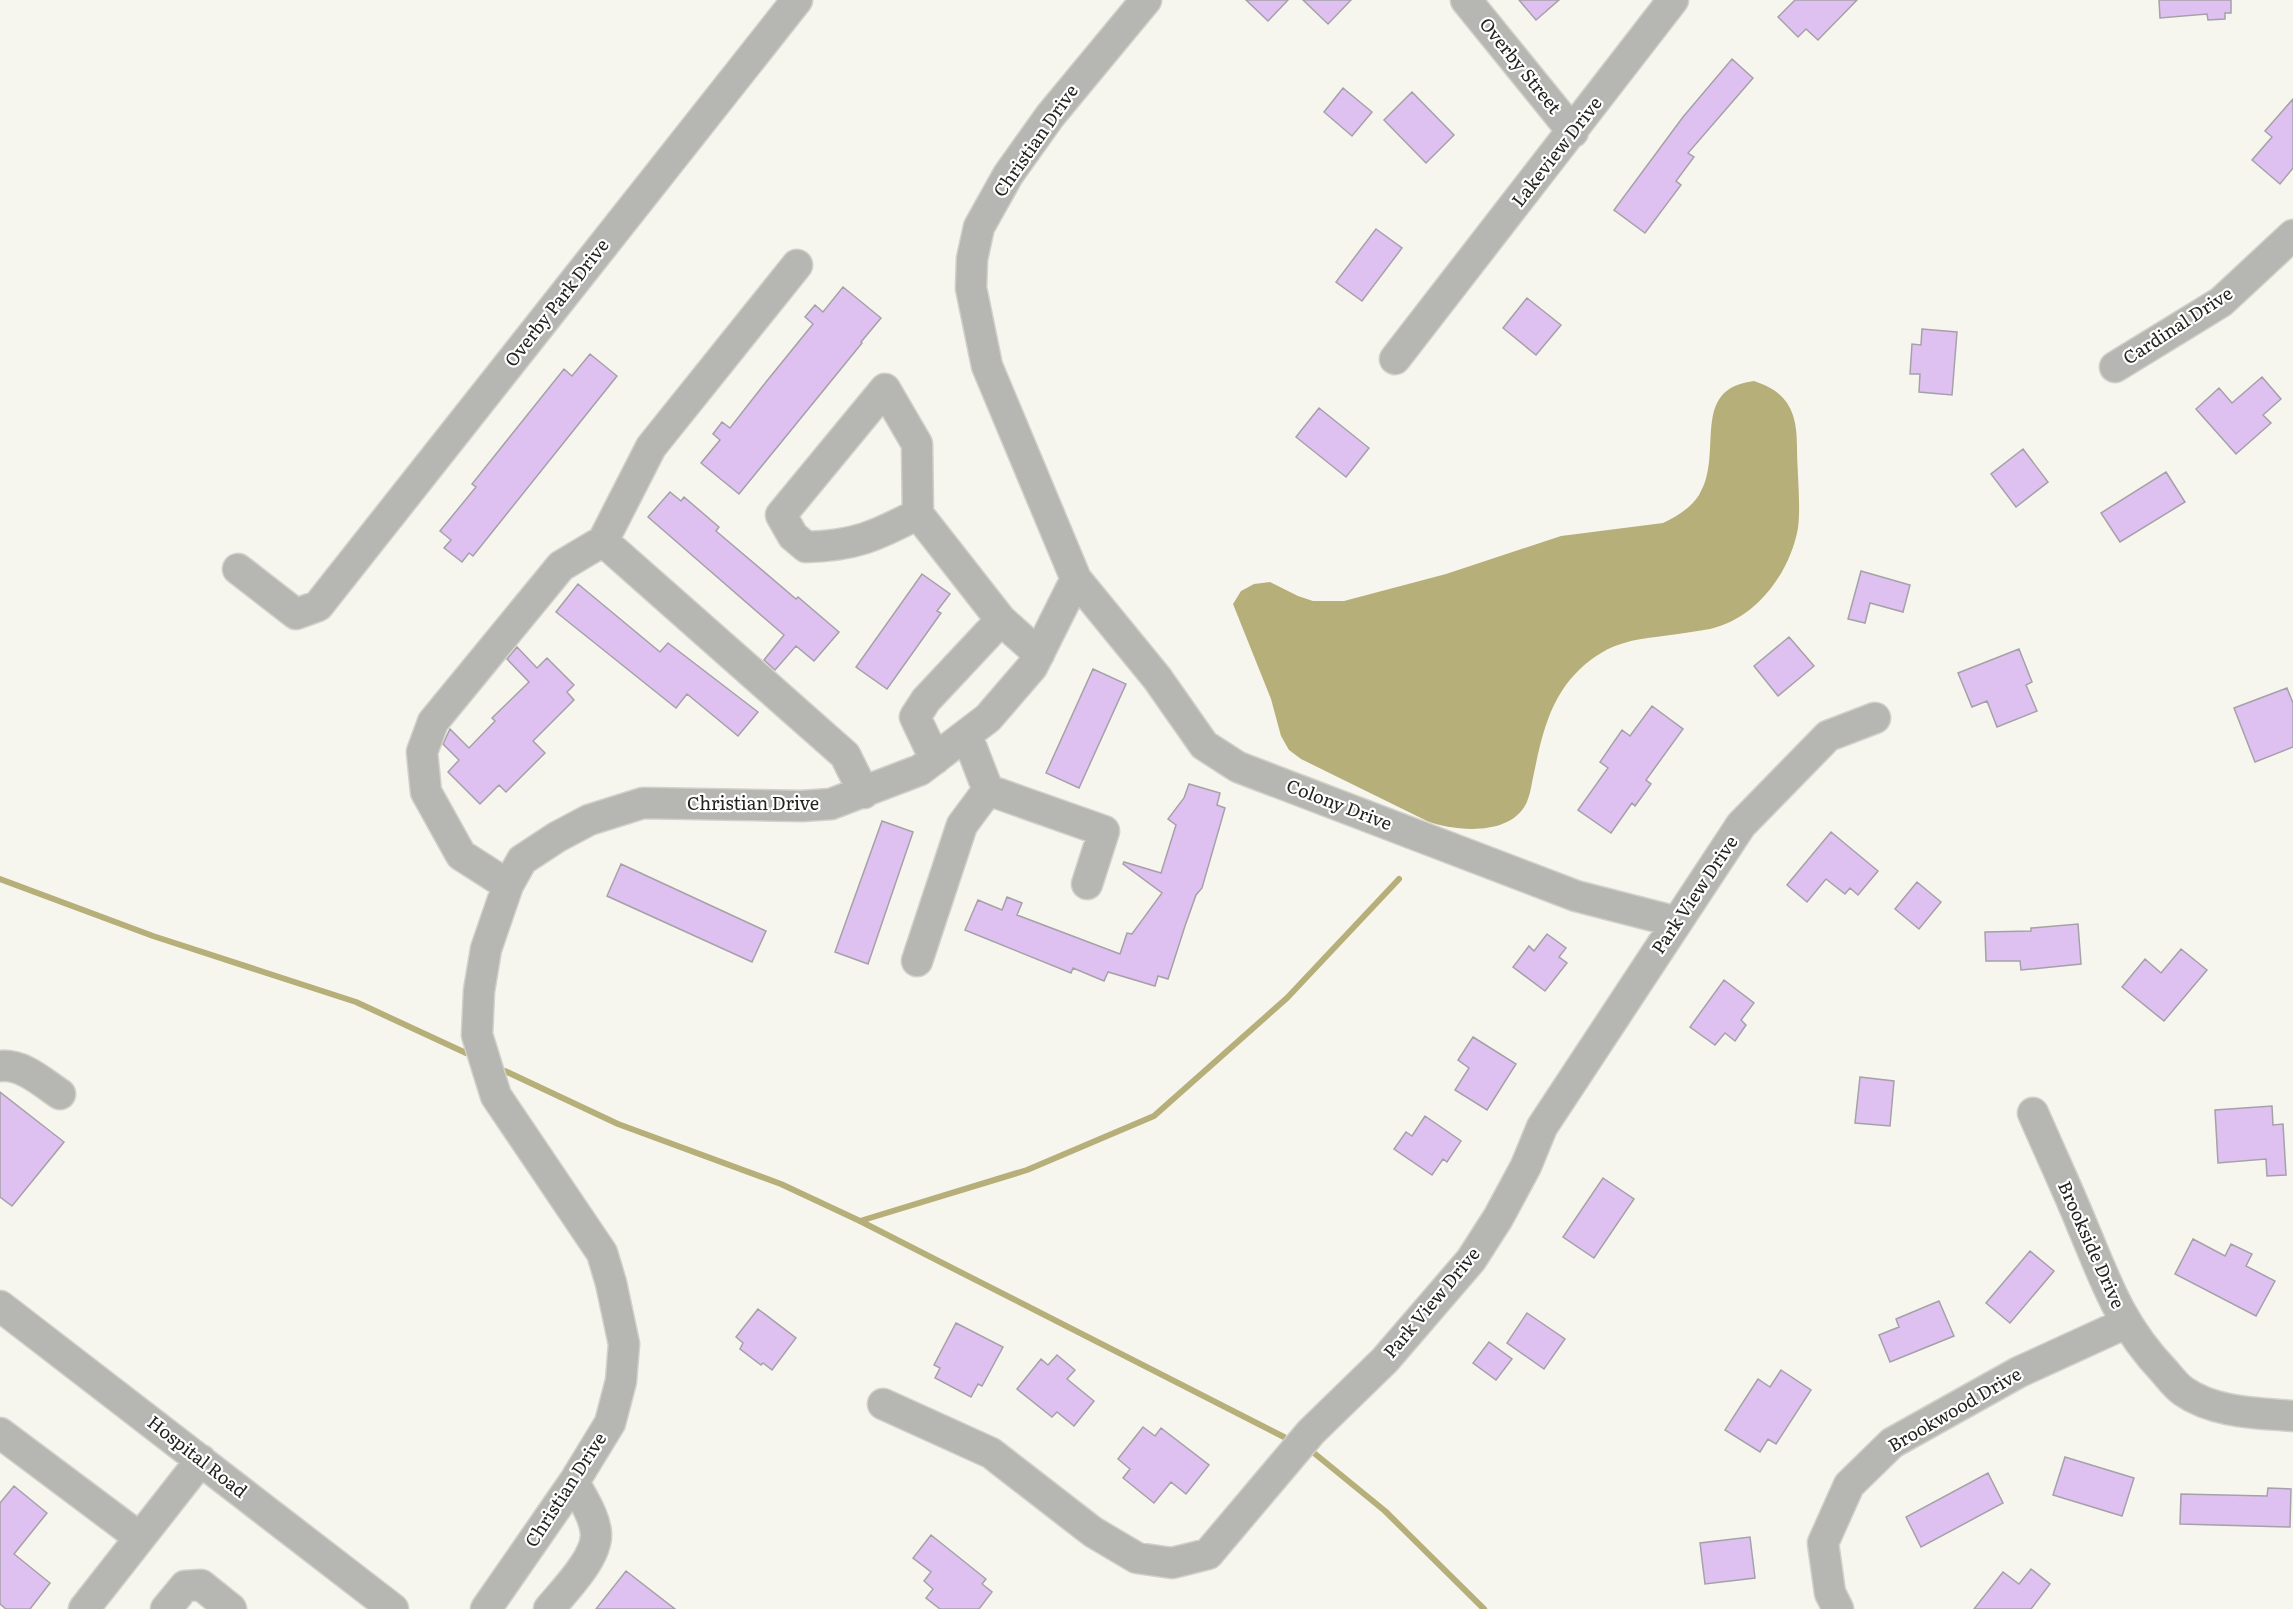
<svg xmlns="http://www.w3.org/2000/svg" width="2293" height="1609" viewBox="0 0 2293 1609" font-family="Literata,serif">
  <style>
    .water { fill: #b7af7a }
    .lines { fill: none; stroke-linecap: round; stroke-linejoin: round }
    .stream { stroke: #b7af7a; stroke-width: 6 }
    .building { fill: #dec1f0; stroke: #a5a1a8; stroke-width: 1.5 }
    .minor-casing { stroke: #d1d0c9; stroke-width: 33 }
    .minor { stroke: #b6b6b2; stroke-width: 30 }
    .labels { text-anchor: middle; stroke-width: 4.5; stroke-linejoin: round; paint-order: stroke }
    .street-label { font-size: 18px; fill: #232320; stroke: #fff }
  </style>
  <rect width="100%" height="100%" fill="#f7f6ee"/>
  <path class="water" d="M1754,381C1788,392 1797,412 1797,446C1797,471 1801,505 1798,528C1790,573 1756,619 1710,629C1700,631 1689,632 1678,634C1636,640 1612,639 1579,670C1550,698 1542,735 1534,773C1532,781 1531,791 1528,799C1515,837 1456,832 1427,821L1301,759L1289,750L1281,736L1271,699L1233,604L1241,591L1254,584L1270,582L1298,596L1313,601H1344L1446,574L1561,536L1663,523C1677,516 1690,509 1699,495C1725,454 1688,389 1754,381Z"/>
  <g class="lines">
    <path class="stream" d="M0,879L153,936L356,1002L466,1053
      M505,1071L618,1124L781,1184L860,1221L1284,1437
      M860,1221L1027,1170L1154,1116L1287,998L1399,879
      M1314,1453L1385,1511L1484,1609"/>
  </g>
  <path class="building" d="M1246,0H1288L1268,21Z
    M1303,0H1351L1328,24Z
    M1519,0H1559L1536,20Z
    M1795,0H1857L1818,40L1806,29L1798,37L1778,17Z
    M2159,0H2231V13H2225V19L2208,20L2207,14L2160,18Z
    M1732,59L1753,78L1688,153L1694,157L1676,181L1681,185L1645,233L1614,210L1683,117Z
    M1343,88L1372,112L1352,136L1324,112Z
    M1412,92L1454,135L1426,163L1384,120Z
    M2293,99V168L2280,184L2252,160L2272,137L2265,131Z
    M1376,229L1402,248L1362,301L1336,282Z
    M843,287L881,318L861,342L862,343L739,494L701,463L720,440L713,434L722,422L730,428L766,382L813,324L805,317L815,305L823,312Z
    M1527,298L1561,325L1536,355L1503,328Z
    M1922,329L1957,332L1952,395L1919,392L1920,374H1910L1912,344L1921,345Z
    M590,354L617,376L473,556L469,553L462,562L444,548L451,540L440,531L476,487L472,484L564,369L572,376Z
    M2262,377L2281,399L2263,415L2271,423L2236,454L2196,409L2219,388L2232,403Z
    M1319,408L1369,448L1346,477L1296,437Z
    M2023,449L2048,482L2016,507L1991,474Z
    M2166,472L2185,502L2120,542L2101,513Z
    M670,492L681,501L684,497L719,527L716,531L796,599L798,597L839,632L814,661L796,646L775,670L764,660L784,635L648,517Z
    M1861,571L1910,585L1903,612L1870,603L1865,623L1848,619Z
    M922,574L950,594L937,611L941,613L887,689L856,667Z
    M578,584L660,652L668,643L758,712L738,736L687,694L676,708L556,612Z
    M1789,637L1814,666L1778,696L1754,666Z
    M517,647L537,668L547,658L574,685L567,692L574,700L533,741L545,753L506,792L499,785L480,804L448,772L459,760L443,744L450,729L469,748L495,721L492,718L529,682L507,659Z
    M2019,649L2032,682L2026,685L2037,711L1997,727L1987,701L1972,707L1958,673Z
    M1093,669L1126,684L1079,788L1046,773Z
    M2287,688L2293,703V747L2255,762L2234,708Z
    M1652,706L1683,729L1646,780L1651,784L1635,806L1632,803L1611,833L1578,810L1608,768L1600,762L1622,730L1630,736Z
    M1189,784L1220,793L1217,805L1225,808L1202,888L1196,895L1185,926L1168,979L1158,976L1155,986L1108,972L1104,981L1073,968L1071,973L965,930L978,900L1002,910L1007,897L1022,903L1017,915L1120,954L1127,933L1132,934L1162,893L1123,864L1124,862L1161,873L1176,825L1168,819L1184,798Z
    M882,821L913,832L868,964L835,952Z
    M1831,832L1878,871L1858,895L1850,888L1845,894L1826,879L1807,902L1787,885Z
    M621,864L766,931L752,962L607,896Z
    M1917,882L1941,902L1919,929L1895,909Z
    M2078,924L2081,964L2021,970L2020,961H1986L1985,932L2031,931V928Z
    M1547,934L1566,948L1559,957L1567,963L1545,991L1513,967L1529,946L1534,951Z
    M2181,949L2207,970L2164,1021L2122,987L2145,959L2161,973Z
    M1724,980L1754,1003L1741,1020L1746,1025L1735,1041L1725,1033L1715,1045L1690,1027Z
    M1473,1037L1516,1064L1487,1110L1455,1090L1469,1068L1458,1060Z
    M1860,1077L1894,1081L1890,1126L1855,1123Z
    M0,1092L64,1142L12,1206L0,1197Z
    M2272,1106L2273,1125L2283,1124L2286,1175L2267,1176L2266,1159L2218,1163L2215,1110Z
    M1425,1116L1461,1141L1447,1162L1443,1159L1432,1175L1394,1149L1406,1132L1412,1136Z
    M1603,1178L1634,1199L1594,1258L1563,1237Z
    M2193,1239L2225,1256L2231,1244L2252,1254L2246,1266L2275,1281L2256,1316L2175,1274Z
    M2030,1251L2054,1271L2010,1323L1986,1303Z
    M1939,1301L1954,1336L1890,1362L1879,1335L1899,1327L1896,1319Z
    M758,1309L796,1338L772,1370L763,1363L761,1365L740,1349L743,1343L736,1337Z
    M1527,1313L1565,1339L1544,1369L1507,1343Z
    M956,1323L1003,1347L982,1386L978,1384L971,1397L935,1378L940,1368L934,1365Z
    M1489,1342L1512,1359L1496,1380L1473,1363Z
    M1057,1355L1075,1370L1067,1379L1094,1401L1074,1426L1057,1412L1052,1417L1017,1389L1041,1359L1048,1365Z
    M1781,1370L1811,1390L1776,1444L1768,1439L1760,1452L1725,1430L1758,1379L1770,1387Z
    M1143,1427L1155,1436L1161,1428L1209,1465L1186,1494L1171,1482L1154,1503L1123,1478L1130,1469L1118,1459Z
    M2065,1457L2134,1478L2122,1516L2053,1495Z
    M1988,1473L2003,1503L1921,1547L1906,1517Z
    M14,1486L47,1513L14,1554L50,1583L30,1609H6L0,1604V1503Z
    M2268,1488L2291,1489L2290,1527L2180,1524L2181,1494L2267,1496Z
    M931,1535L986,1579L982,1584L992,1592L979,1609H940L926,1598L933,1589L924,1581L931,1572L913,1558Z
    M1750,1537L1755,1578L1705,1584L1700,1543Z
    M2031,1569L2050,1584L2031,1609H1974L2003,1572L2019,1584Z
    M626,1571L675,1609H596Z"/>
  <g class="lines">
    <defs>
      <path id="minor" d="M1466,0L1573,132
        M797,265L651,447L603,541L845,755L864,793
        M1395,359L1673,0
        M2115,367L2221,302L2293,235
        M918,514C876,536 854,546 806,547L793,536L781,515L885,389L917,444L918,514L1001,620L1039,654
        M238,569L296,614L318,606L797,0
        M1076,579L1157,678L1204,745L1238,767L1576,896L1677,922
        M967,736L988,790L1104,831L1087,884
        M935,759L915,717L926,700L1001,620
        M508,885L461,855L426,792L422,752L433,722L561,566L603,541
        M917,961L962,825L988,790
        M0,1066C23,1064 42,1082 60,1094
        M2033,1113C2049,1150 2067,1188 2082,1225C2106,1282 2120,1325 2164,1371C2170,1378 2176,1386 2183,1391C2214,1413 2257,1413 2293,1416
        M0,1306L393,1609
        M883,1404L991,1453L1093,1532L1137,1558L1172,1563L1208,1554L1311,1432L1385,1360L1471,1260L1498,1218L1526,1166L1542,1127L1741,825L1828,736L1875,718
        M0,1433L139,1537
        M84,1609L201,1460
        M166,1609L185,1586L201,1585L231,1609
        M486,1609L574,1482L610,1423L621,1381L624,1344L611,1283L602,1253L496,1096L477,1035L479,991L486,949L508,885L522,860L557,837L589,820L643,803L802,806L831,804L920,770L988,718L1032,667L1076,579L987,366L971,288L972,259L979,227L1008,175L1050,116L1146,0
        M549,1609C564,1591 597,1558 596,1534C595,1516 582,1498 574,1482
        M1838,1609L1830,1593L1823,1543L1849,1485L1892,1443L2019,1372L2126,1323"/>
    </defs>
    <use href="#minor" class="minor-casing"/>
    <use href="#minor" class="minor"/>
  </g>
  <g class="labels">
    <g class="street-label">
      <text transform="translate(1520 66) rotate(51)" y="6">Overby Street</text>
      <text transform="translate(1036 141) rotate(-55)" y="6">Christian Drive</text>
      <text transform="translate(1557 152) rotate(-52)" y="6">Lakeview Drive</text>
      <text transform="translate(557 303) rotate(-52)" y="6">Overby Park Drive</text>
      <text transform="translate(2178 326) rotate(-33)" y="6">Cardinal Drive</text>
      <text x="753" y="810">Christian Drive</text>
      <text transform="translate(1339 805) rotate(21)" y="6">Colony Drive</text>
      <text transform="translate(1695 895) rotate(-56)" y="6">Park View Drive</text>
      <text transform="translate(2091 1245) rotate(66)" y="6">Brookside Drive</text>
      <text transform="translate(1432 1303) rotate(-50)" y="6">Park View Drive</text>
      <text transform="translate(1955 1410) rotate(-30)" y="6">Brookwood Drive</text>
      <text transform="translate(197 1457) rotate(38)" y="6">Hospital Road</text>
      <text transform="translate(566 1490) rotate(-57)" y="6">Christian Drive</text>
    </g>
  </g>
</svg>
